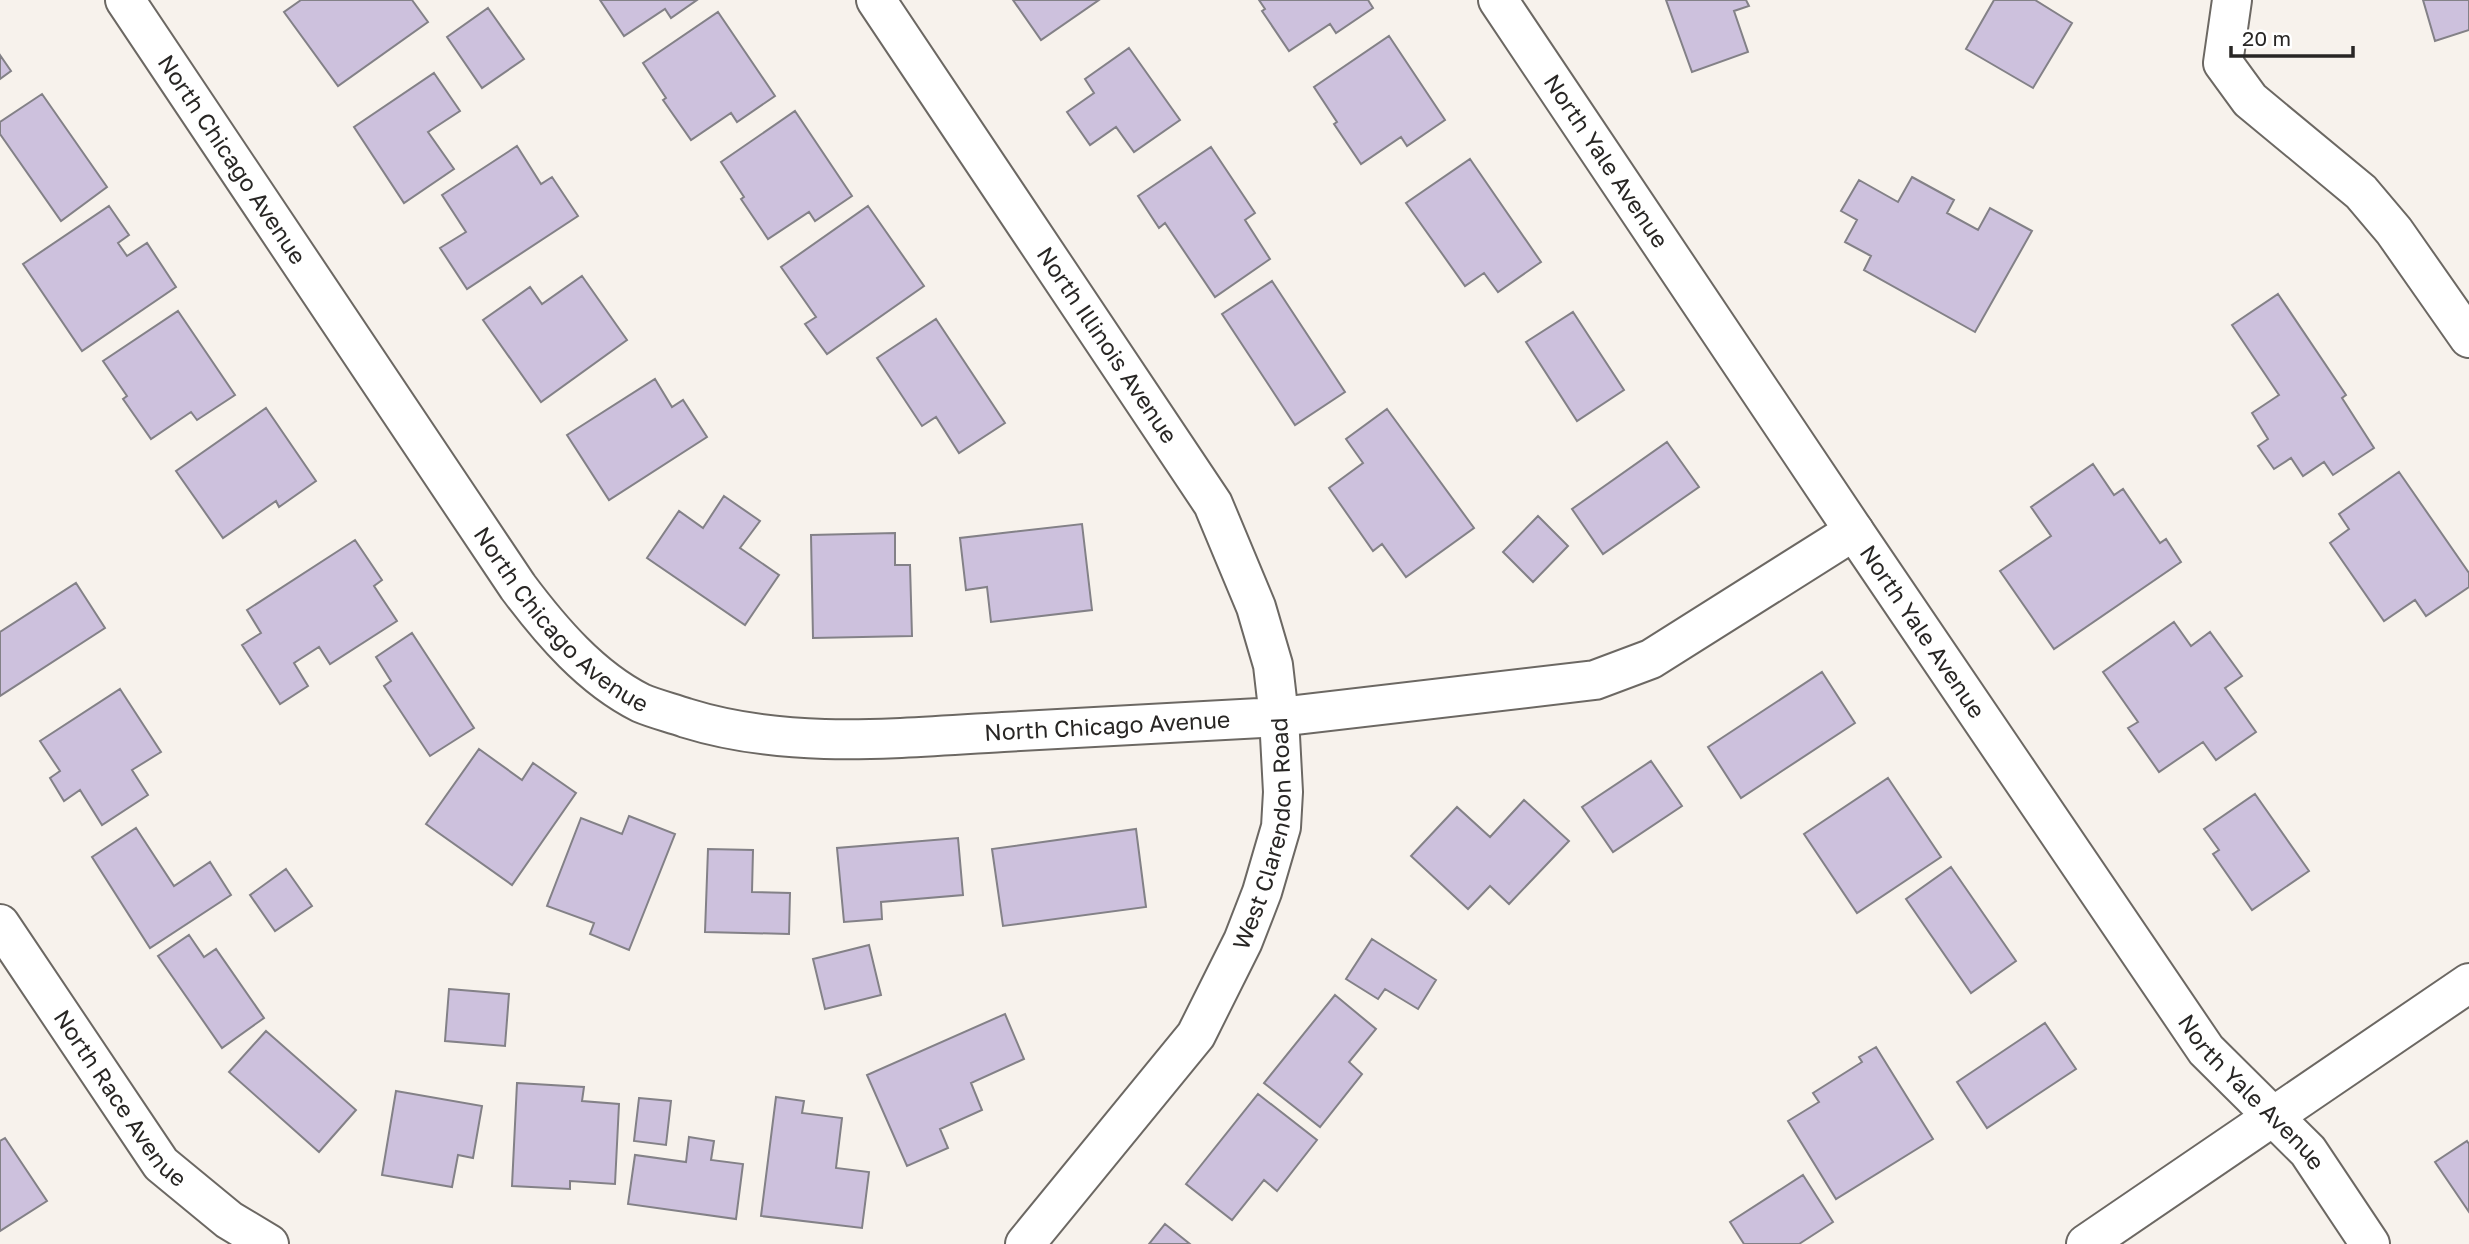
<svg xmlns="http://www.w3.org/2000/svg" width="2469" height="1244" viewBox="0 0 2469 1244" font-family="'Golos Text',sans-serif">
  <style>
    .building { fill: #cdc1dd; stroke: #838187; stroke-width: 2 }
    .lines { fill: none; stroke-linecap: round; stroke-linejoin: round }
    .minor-casing { stroke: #6c6863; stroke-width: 42 }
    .minor { stroke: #fff; stroke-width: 38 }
    .labels { text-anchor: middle; stroke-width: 5; stroke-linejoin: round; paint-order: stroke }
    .street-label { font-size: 23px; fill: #282624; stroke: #fff }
  </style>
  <rect width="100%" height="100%" fill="#f7f2ec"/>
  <path class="building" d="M301,0H412L428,22L338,86L284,12Z
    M600,0H697L671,18L665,9L624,36Z
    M1013,0H1099L1041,40Z
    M1259,0H1368L1373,8L1336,33L1330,24L1289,51L1262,11L1265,9Z
    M1666,0H1746L1749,6L1734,11L1748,52L1692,72Z
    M1994,0H2035L2072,23L2033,88L1966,49Z
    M2423,0H2469V30L2435,41Z
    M488,8L524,59L482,88L447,37Z
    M718,12L775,96L737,122L731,113L691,140L663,100L666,98L643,63Z
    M1389,36L1445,120L1407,146L1401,137L1361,164L1334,124L1337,122L1314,87Z
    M1129,48L1180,120L1134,152L1116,127L1090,145L1067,112L1094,93L1085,79Z
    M0,55L11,71L0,79Z
    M434,73L460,111L428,132L454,169L404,203L354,127Z
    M42,94L107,187L61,221L0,134V122Z
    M795,111L852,196L815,221L809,212L768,239L741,199L744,197L721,162Z
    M517,146L541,184L552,177L578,216L467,289L440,248L466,232L442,195Z
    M1211,147L1255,213L1245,220L1270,259L1215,297L1165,223L1159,228L1138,196Z
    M1470,159L1541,262L1498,292L1484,273L1465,286L1406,203Z
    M1912,177L1954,200L1947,213L1978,230L1990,208L2032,231L1975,332L1864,270L1871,256L1845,242L1857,220L1841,211L1859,180L1898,202Z
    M109,206L129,235L118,243L127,256L147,243L176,287L82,351L23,264Z
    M868,206L924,286L827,354L805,324L816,317L781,267Z
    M582,276L627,340L541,402L483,320L530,287L542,304Z
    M1272,281L1345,392L1295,425L1222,314Z
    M2278,294L2346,395L2342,398L2374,448L2333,475L2324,462L2303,476L2291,458L2274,469L2258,446L2268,439L2252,413L2279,395L2232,325Z
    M178,311L235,395L197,420L191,412L151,439L123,399L127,396L103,361Z
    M1573,312L1624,390L1577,421L1526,342Z
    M936,319L1005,423L959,453L936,417L922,426L877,358Z
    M655,379L672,407L683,400L707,437L609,500L567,435Z
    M266,408L316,481L279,507L276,501L223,538L176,471Z
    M1387,409L1474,528L1406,577L1382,544L1373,551L1329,488L1363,463L1346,439Z
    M1667,442L1699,487L1603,554L1572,509Z
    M2093,464L2114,495L2123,489L2160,543L2166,539L2181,562L2054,649L2000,571L2051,536L2031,507Z
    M2399,472L2469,573V587L2426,616L2415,600L2384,621L2330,543L2349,529L2339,514Z
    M724,496L760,521L740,548L779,575L745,625L647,558L679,511L703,528Z
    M1538,516L1568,546L1533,582L1503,552Z
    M1082,524L1092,610L991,622L987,587L966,590L960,538Z
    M895,533V565H910L912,636L813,638L811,535Z
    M355,540L382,580L374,586L397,621L330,664L319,647L294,663L308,686L280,704L242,645L261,633L247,610Z
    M76,583L105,628L0,696V632Z
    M2174,622L2191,646L2210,632L2242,676L2225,688L2256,732L2216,760L2203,742L2159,772L2128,728L2138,722L2103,672Z
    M412,633L474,728L430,756L384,686L391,681L376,657Z
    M1822,672L1855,723L1741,798L1708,747Z
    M120,689L161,752L132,770L148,795L102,825L80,790L64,801L50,778L60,771L40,741Z
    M479,749L522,780L533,763L576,793L512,885L426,824Z
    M1651,761L1682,806L1613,852L1582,807Z
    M1888,778L1941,857L1857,913L1804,834Z
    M2255,794L2309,871L2252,910L2213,854L2219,850L2204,829Z
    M1524,800L1569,841L1509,904L1490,886L1468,909L1411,856L1457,807L1490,837Z
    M629,816L675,834L629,950L590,934L594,923L547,906L581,818L622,834Z
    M136,828L174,886L210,862L231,895L150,948L92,857Z
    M1136,829L1146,907L1003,926L992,849Z
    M958,838L963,895L881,902L882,919L844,922L837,848Z
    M708,849L753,850L752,892L790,893L789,934L705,932Z
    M1951,867L2016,961L1971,993L1906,899Z
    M286,869L312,906L275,931L250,895Z
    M189,935L204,957L216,949L264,1018L222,1048L158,956Z
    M1372,939L1436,980L1418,1009L1385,989L1378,999L1346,979Z
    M869,945L881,995L825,1009L813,959Z
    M449,989L509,994L505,1046L445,1041Z
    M1335,995L1376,1029L1349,1062L1362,1074L1320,1127L1264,1083Z
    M1005,1014L1024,1059L971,1083L982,1110L940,1129L948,1148L907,1166L867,1075Z
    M2045,1023L2076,1069L1987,1128L1957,1082Z
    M266,1031L356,1110L319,1152L229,1072Z
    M1876,1047L1933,1139L1836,1199L1788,1121L1819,1102L1813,1093L1862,1062L1859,1057Z
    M517,1083L584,1087L582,1101L619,1104L615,1184L570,1181V1189L512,1186Z
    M396,1091L482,1106L473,1158L458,1155L452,1187L382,1175Z
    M1258,1094L1317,1140L1277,1191L1264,1180L1232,1220L1186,1184Z
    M776,1097L804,1101L802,1113L842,1118L836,1168L869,1172L862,1228L761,1216Z
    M639,1098L671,1101L666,1145L634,1141Z
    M689,1137L714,1141L711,1160L743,1164L736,1219L628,1204L635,1155L686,1162Z
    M5,1138L47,1201L0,1231V1141Z
    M2467,1141L2469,1144V1212L2435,1162Z
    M1803,1175L1833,1222L1799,1244H1744L1730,1222Z
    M1165,1224L1190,1244H1149Z"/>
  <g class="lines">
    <defs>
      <g id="minor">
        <path id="s1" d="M125,0L518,587C551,631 591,678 641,703C655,709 672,713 686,718C789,750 897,738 1003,732C1095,727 1187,722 1279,717L1273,665L1256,607L1213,504L876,0"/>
        <path id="s2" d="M1498,0L1854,531L2206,1050L2308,1151L2370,1244"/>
        <path d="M2232,0L2223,63L2250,100L2361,192L2394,231L2469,338"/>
        <path id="s3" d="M0,924L161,1164L229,1220L269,1244"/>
        <path id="s4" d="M1025,1244L1196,1035L1243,941L1262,892L1281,827L1283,792L1279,717L1595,680L1651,659L1854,531"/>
        <path d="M2086,1244L2469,983"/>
      </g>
    </defs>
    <use href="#minor" class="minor-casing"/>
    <use href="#minor" class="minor"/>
  </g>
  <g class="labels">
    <g class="street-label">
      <text dy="8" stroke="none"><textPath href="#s1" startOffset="192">North Chicago Avenue</textPath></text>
      <text dy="8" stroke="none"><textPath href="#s2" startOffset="194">North Yale Avenue</textPath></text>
      <text transform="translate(1107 345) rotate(56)" y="8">North Illinois Avenue</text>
      <text dy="8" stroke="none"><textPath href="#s1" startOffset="760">North Chicago Avenue</textPath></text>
      <text dy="8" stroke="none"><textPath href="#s2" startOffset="761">North Yale Avenue</textPath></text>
      <text dy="8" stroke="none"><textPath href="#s1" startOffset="1348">North Chicago Avenue</textPath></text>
      <text dy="8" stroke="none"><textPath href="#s4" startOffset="486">West Clarendon Road</textPath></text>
      <text dy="8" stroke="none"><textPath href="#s2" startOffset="1328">North Yale Avenue</textPath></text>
      <text dy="8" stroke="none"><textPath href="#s3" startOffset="212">North Race Avenue</textPath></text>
    </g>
  </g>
  <path d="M2231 46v10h122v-10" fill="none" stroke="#282624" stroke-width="3.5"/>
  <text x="2242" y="46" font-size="21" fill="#282624" stroke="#ffffff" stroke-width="5" paint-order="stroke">20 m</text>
</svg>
